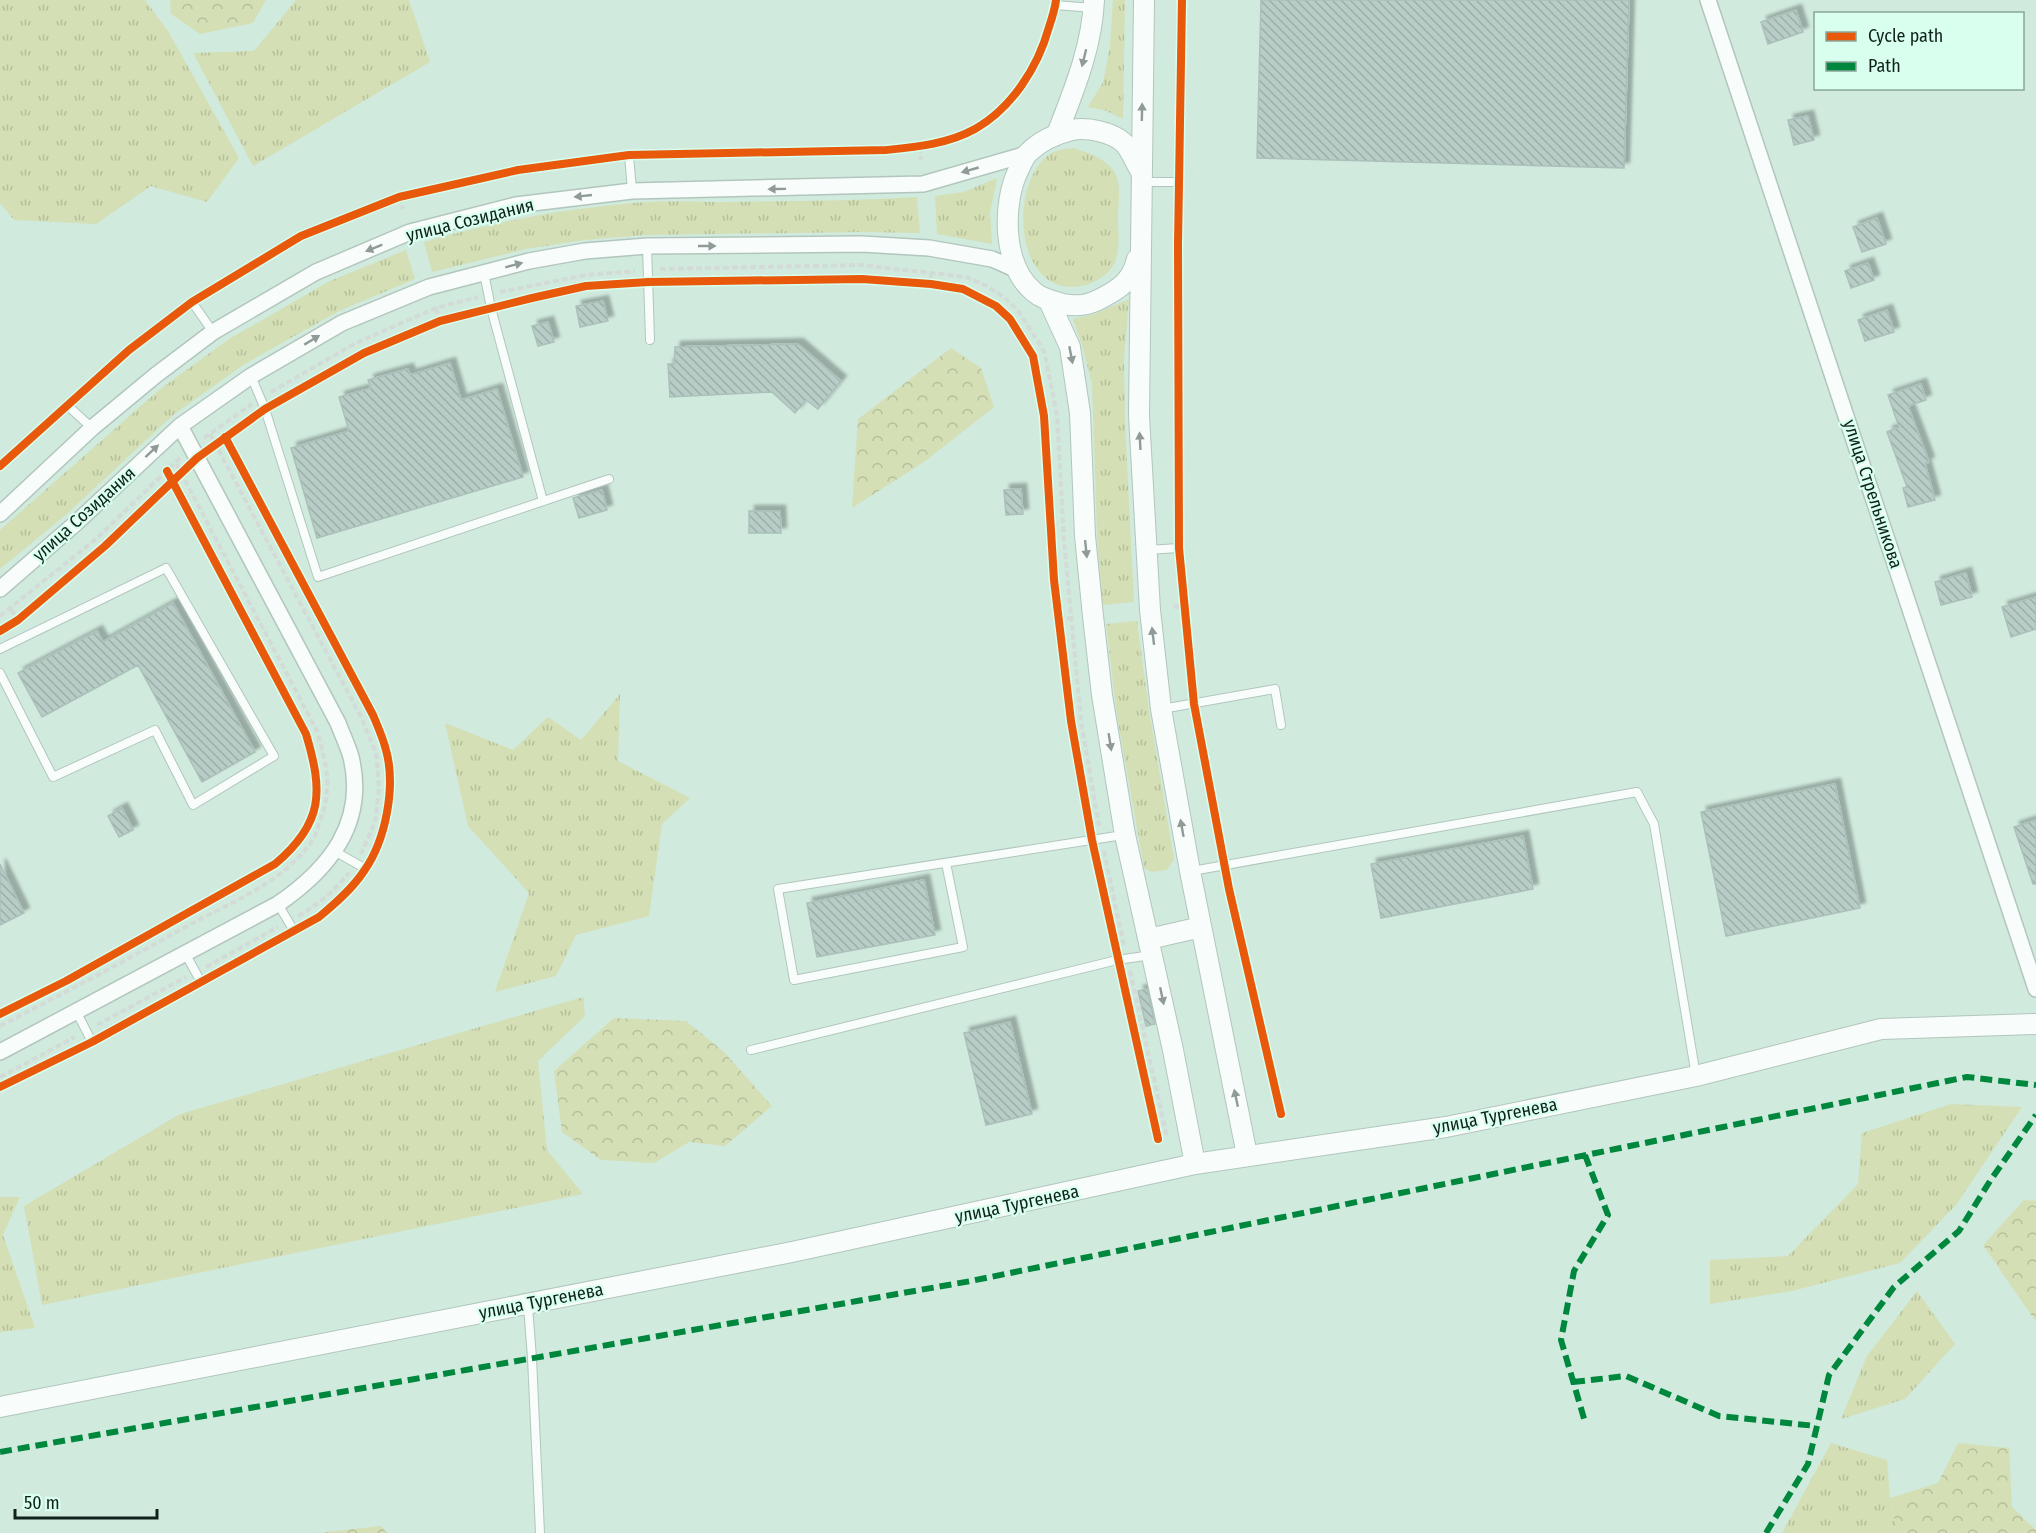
<svg xmlns="http://www.w3.org/2000/svg" width="2036" height="1533" viewBox="0 0 2036 1533" font-family="'Fira Sans Condensed',sans-serif">
  <style>
    .grass { fill: url(#grass-tufts) }
    .forest { fill: url(#forest-crowns) }
    .building { fill: url(#building-back-hatch); stroke: #abc0ba; stroke-width: 1.5; filter: url(#shadow) }
    .lines { fill: none; stroke-linecap: round; stroke-linejoin: round }
    .service-casing { stroke: #b2c6bd; stroke-width: 10 }
    .minor-casing { stroke: #b2c6bd; stroke-width: 18 }
    .tertiary-casing { stroke: #b2c6bd; stroke-width: 22 }
    .path { stroke: #d3dbd7; stroke-width: 4; stroke-dasharray: 6 3; stroke-linecap: butt }
    .service { stroke: #f8fcfa; stroke-width: 8 }
    .minor { stroke: #f8fcfa; stroke-width: 15 }
    .tertiary { stroke: #f8fcfa; stroke-width: 20 }
    .quiet { stroke: #00873e; stroke-width: 6; stroke-dasharray: 12 6; stroke-linecap: butt }
    .cycleway-casing { stroke: #d9ffee; stroke-width: 11 }
    .cycleway { stroke: #e8590c; stroke-width: 8 }
    .oneway { fill: #909a96 }
    .labels { text-anchor: middle; stroke-width: 4.5; stroke-linejoin: round; paint-order: stroke }
    .street-label { font-size: 18px; fill: #10221b; stroke: #d9ffee }
  </style>
  <defs>
    <pattern id="grass-tufts" width="24" height="20" patternUnits="userSpaceOnUse" patternTransform="scale(1.5)"><rect width="24" height="20" fill="#d4dfb5"/><path d="M3 7l-1-3M5 7V3M7 7l1-3M15 17l-1-3M17 17v-4M19 17l1-3" fill="none" stroke="#b5bf9b"/></pattern>
    <pattern id="forest-crowns" width="20" height="18" patternUnits="userSpaceOnUse" patternTransform="scale(1.5)"><rect width="20" height="18" fill="#d4dfb5"/><path d="M2 6a3 3 0 1 1 6 0M12 15a3 3 0 1 1 6 0" fill="none" stroke="#b5bf9b"/></pattern>
    <pattern id="building-back-hatch" width="6" height="6" patternUnits="userSpaceOnUse" patternTransform="scale(1.5)"><rect width="6" height="6" fill="#b7cdc6"/><path d="M-1 5l2 2M0 0l6 6M5-1l2 2" fill="none" stroke="#9cb0aa"/></pattern>
    <filter id="shadow"><feDropShadow dx="5.5" dy="-5.5" stdDeviation="1.5" flood-color="#0004"/></filter>
  </defs>
  <rect width="100%" height="100%" fill="#d0eade"/>
  <path class="grass" d="M0,0H145L168,31L239,158L207,202L151,186L96,224L14,220L0,203Z
    M296,0H409L430,62L253,166L193,53L254,51Z
    M1113,0H1125L1123,119L1104,110L1088,107L1103,82L1110,47Z
    M1073,148C1090,153 1114,161 1118,181C1120,192 1118,206 1118,218C1118,231 1120,246 1116,259C1112,272 1099,281 1086,285C1016,303 1007,189 1047,156C1055,150 1063,149 1073,148Z
    M997,178L990,213L992,244L937,234L935,196L964,192Z
    M917,197L920,233L862,232L647,235L584,240L526,249L432,272L424,242C497,221 572,207 648,202C675,201 703,202 730,202C793,201 855,201 917,197Z
    M406,250L415,279L339,311L243,365L173,415L68,513L0,569V530L159,390L229,339L330,281Z
    M1129,299L1124,359L1125,422L1134,602L1102,605L1097,535L1092,384L1082,345L1073,319L1095,314Z
    M1137,621L1149,710L1174,859L1167,870L1152,872L1144,868L1117,716L1106,624Z
    M620,694L618,761L690,798L662,824L649,916L576,935L556,976L495,992L529,893L468,826L445,723L513,750L548,717L581,740Z
    M583,997L585,1016L538,1061L547,1150L583,1194L42,1305L24,1206L180,1114Z
    M1951,1104L2022,1107L1956,1205L1900,1263L1792,1291L1710,1304V1260L1788,1256L1858,1184L1862,1133Z
    M0,1197H20L3,1235L35,1328L0,1332Z
    M1917,1291L1955,1344L1905,1399L1841,1419L1867,1356Z
    M1831,1443L1887,1460L1890,1498L1897,1533H1782Z"/>
  <path class="forest" d="M170,0H266L253,23L200,34L171,14Z
    M951,348L981,368L994,407L924,462L852,508L858,419Z
    M614,1018L686,1021L724,1052L772,1106L725,1146L689,1142L654,1163L601,1160L562,1132L554,1071Z
    M2024,1200L2036,1201V1322L1983,1245Z
    M1958,1443L2009,1448L2012,1507L2036,1530V1533H1897L1890,1498L1938,1483Z
    M381,1526L387,1533H317Z"/>
  <path class="building" d="M1261,0H1629L1624,168L1257,158Z
    M1796,10L1803,32L1768,44L1761,22Z
    M1808,116L1814,140L1794,145L1788,120Z
    M1877,218L1886,244L1862,252L1853,227Z
    M1868,263L1874,280L1851,288L1845,271Z
    M603,301L608,321L580,327L576,306Z
    M1887,310L1894,332L1865,341L1858,320Z
    M548,322L554,342L538,346L532,326Z
    M798,344L841,381L818,409L806,400L795,413L772,392L670,397L668,364H674L675,347Z
    M450,363L461,400L497,389L523,477L317,538L291,448L349,431L339,397L371,388L368,380L408,369L410,375Z
    M1921,384L1926,400L1908,406L1929,462L1925,464L1935,500L1908,507L1903,488L1907,487L1887,432L1899,427L1888,395Z
    M1021,489L1023,514L1006,515L1004,490Z
    M602,490L607,510L579,518L573,498Z
    M749,511H780L781,533H749Z
    M1966,573L1972,597L1941,605L1935,582Z
    M2036,597V629L2011,637L2002,607Z
    M173,603L255,752L202,782L138,665L42,717L18,673L97,631L103,642Z
    M1835,784L1860,908L1726,936L1701,812Z
    M122,808L133,830L119,837L108,816Z
    M2036,820V884H2033L2014,827Z
    M1523,836L1533,889L1381,918L1371,864Z
    M0,864L24,913L0,925Z
    M924,880L935,935L817,957L807,903Z
    M1147,989L1155,1024L1146,1026L1138,991Z
    M1010,1022L1032,1114L986,1125L964,1033Z"/>
  <g class="lines">
    <defs>
      <path id="service" d="M1055,5L1093,8
        M629,155L632,191
        M1142,182H1179
        M647,246L650,340
        M484,273L491,308L543,501
        M192,302L213,332
        M251,376L265,409L318,577L609,479
        M67,405L92,428
        M1147,550L1179,548
        M0,649L166,568L274,756L193,805L155,730L53,777L0,673
        M1162,709L1275,689L1281,725
        M336,852L366,869
        M946,863L963,947L794,980L778,889L1123,835
        M1192,871L1637,792L1654,824L1696,1076
        M278,904L294,931
        M185,953L201,982
        M76,1011L92,1042
        M751,1050L1117,960L1152,955
        M528,1306L532,1358L540,1533"/>
      <path id="minor" d="M1708,0L2036,989
        M0,514L92,428L156,375L213,332L316,272L410,232L516,205L632,191L923,184L1027,154
        M0,589L76,523L180,426L251,376L342,323L429,287L529,261L585,251L647,246L862,244L929,248L992,259L1017,270
        M0,1052L278,904C329,869 367,823 351,757C348,746 342,734 338,723L180,426"/>
      <path id="tertiary" d="M1144,0L1139,416L1150,610L1161,709L1190,871L1247,1155
        M1057,134C1074,90 1092,47 1094,0
        M1137,259C1132,280 1121,288 1102,298C1089,305 1078,307 1063,304C1053,301 1042,299 1034,292C1002,266 1002,202 1019,169C1022,163 1024,157 1028,153C1040,141 1055,134 1072,130C1087,127 1112,132 1124,143C1130,149 1135,162 1140,170
        M1049,301L1070,347L1080,413L1085,536L1093,616L1102,695L1125,835L1173,1050L1195,1164
        M1149,939L1201,927
        M0,1407L792,1252L1195,1164L1446,1127L1696,1076L1881,1029L2036,1024"/>
    </defs>
    <use href="#service" class="service-casing"/>
    <use href="#minor" class="minor-casing"/>
    <use href="#tertiary" class="tertiary-casing"/>
    <path class="path" d="M920,147L921,160
      M399,197L403,209
      M660,269L861,265L966,277L985,285L1004,297L1019,312L1044,351L1057,415L1064,540L1081,721L1099,826
      M931,273V284
      M500,292L586,275L635,271
      M436,308L440,321
      M271,392L356,343L436,308L478,297
      M210,434L361,717L376,753L379,788L375,822L361,854
      M204,438L252,404
      M1174,607L1185,606
      M11,609L18,620
      M0,616L96,539L180,458
      M1058,619L1071,618
      M1104,851L1124,946
      M298,916C318,905 334,891 349,873
      M206,967L278,927
      M1130,971L1167,1137
      M97,1025L186,977
      M0,1026C64,993 127,960 189,925C232,902 284,882 312,841C316,836 317,829 319,824C333,789 327,766 317,731L176,463
      M0,1077L75,1037"/>
    <use href="#service" class="service"/>
    <use href="#minor" class="minor"/>
    <use href="#tertiary" class="tertiary"/>
    <path class="quiet" d="M1585,1155L1608,1215L1574,1271L1561,1340L1585,1422
      M1573,1382L1626,1376L1719,1416L1816,1426
      M0,1452L971,1281L1967,1077L2036,1085
      M1766,1533L1808,1464L1829,1375L1894,1287L1959,1231L1990,1181L2036,1115"/>
    <defs>
      <path id="cycleway" d="M1182,0L1178,244L1179,548L1194,704L1229,889L1281,1114
        M0,466L129,350L192,302L301,236L399,197L518,170L629,155L886,150C916,147 948,144 975,129C1012,108 1038,67 1049,27C1052,18 1055,9 1056,0
        M0,631L18,620L105,546L197,458L265,409L364,353L440,321L532,298L586,286L648,282L862,279L931,284L963,289L996,306L1010,319L1033,356L1044,416L1054,580L1071,721L1092,840L1158,1139
        M0,1014L66,981L275,864C324,823 323,791 306,734L167,471
        M0,1087L92,1042L319,917C336,903 352,889 364,871C386,840 396,786 386,750C383,738 378,727 373,715L225,437"/>
    </defs>
    <use href="#cycleway" class="cycleway-casing"/>
    <use href="#cycleway" class="cycleway"/>
  </g>
  <defs><path id="oneway-solid" d="M-6-.8H1V-3.2L6.5 0L1 3.2V.8H-6Z" transform="scale(1.5)"/></defs>
  <g class="oneway">
    <use href="#oneway-solid" transform="translate(1084 58) rotate(104)"/>
    <use href="#oneway-solid" transform="translate(1142 112) rotate(-89)"/>
    <use href="#oneway-solid" transform="translate(970 170) rotate(164)"/>
    <use href="#oneway-solid" transform="translate(777 189) rotate(179)"/>
    <use href="#oneway-solid" transform="translate(583 196) rotate(174)"/>
    <use href="#oneway-solid" transform="translate(707 246)"/>
    <use href="#oneway-solid" transform="translate(374 248) rotate(158)"/>
    <use href="#oneway-solid" transform="translate(514 265) rotate(-15)"/>
    <use href="#oneway-solid" transform="translate(312 340) rotate(-31)"/>
    <use href="#oneway-solid" transform="translate(1071 355) rotate(79)"/>
    <use href="#oneway-solid" transform="translate(1140 441) rotate(-93)"/>
    <use href="#oneway-solid" transform="translate(152 451) rotate(-43)"/>
    <use href="#oneway-solid" transform="translate(1086 549) rotate(84)"/>
    <use href="#oneway-solid" transform="translate(1153 636) rotate(-97)"/>
    <use href="#oneway-solid" transform="translate(1110 742) rotate(81)"/>
    <use href="#oneway-solid" transform="translate(1182 828) rotate(-100)"/>
    <use href="#oneway-solid" transform="translate(1162 996) rotate(78)"/>
    <use href="#oneway-solid" transform="translate(1236 1098) rotate(-102)"/>
  </g>
  <g class="labels">
    <g class="street-label">
      <text transform="translate(470 220) rotate(-14)" y="6">улица Созидания</text>
      <text transform="translate(1873 494) rotate(72)" y="6">улица Стрельникова</text>
      <text transform="translate(84 514) rotate(-42)" y="6">улица Созидания</text>
      <text transform="translate(1495 1116) rotate(-11)" y="6">улица Тургенева</text>
      <text transform="translate(1017 1204) rotate(-12)" y="6">улица Тургенева</text>
      <text transform="translate(541 1301) rotate(-11)" y="6">улица Тургенева</text>
    </g>
  </g>
  <rect x="1814" y="12" width="210" height="78" fill="#d9ffee" stroke="#89a79a" stroke-width="1.5"/>
  <rect x="1826" y="32" width="30" height="9" fill="#e8590c" stroke="#89a79a" stroke-width="1.5"/>
  <text x="1868" y="42" font-size="18" fill="#10221b">Cycle path</text>
  <rect x="1826" y="62" width="30" height="9" fill="#00873e" stroke="#89a79a" stroke-width="1.5"/>
  <text x="1868" y="72" font-size="18" fill="#10221b">Path</text>
  <path d="M15 1509v9h142v-9" fill="none" stroke="#10221b" stroke-width="3"/>
  <text x="24" y="1509" font-size="18" fill="#10221b" stroke="#d9ffee" stroke-width="4.5" paint-order="stroke">50 m</text>
</svg>
